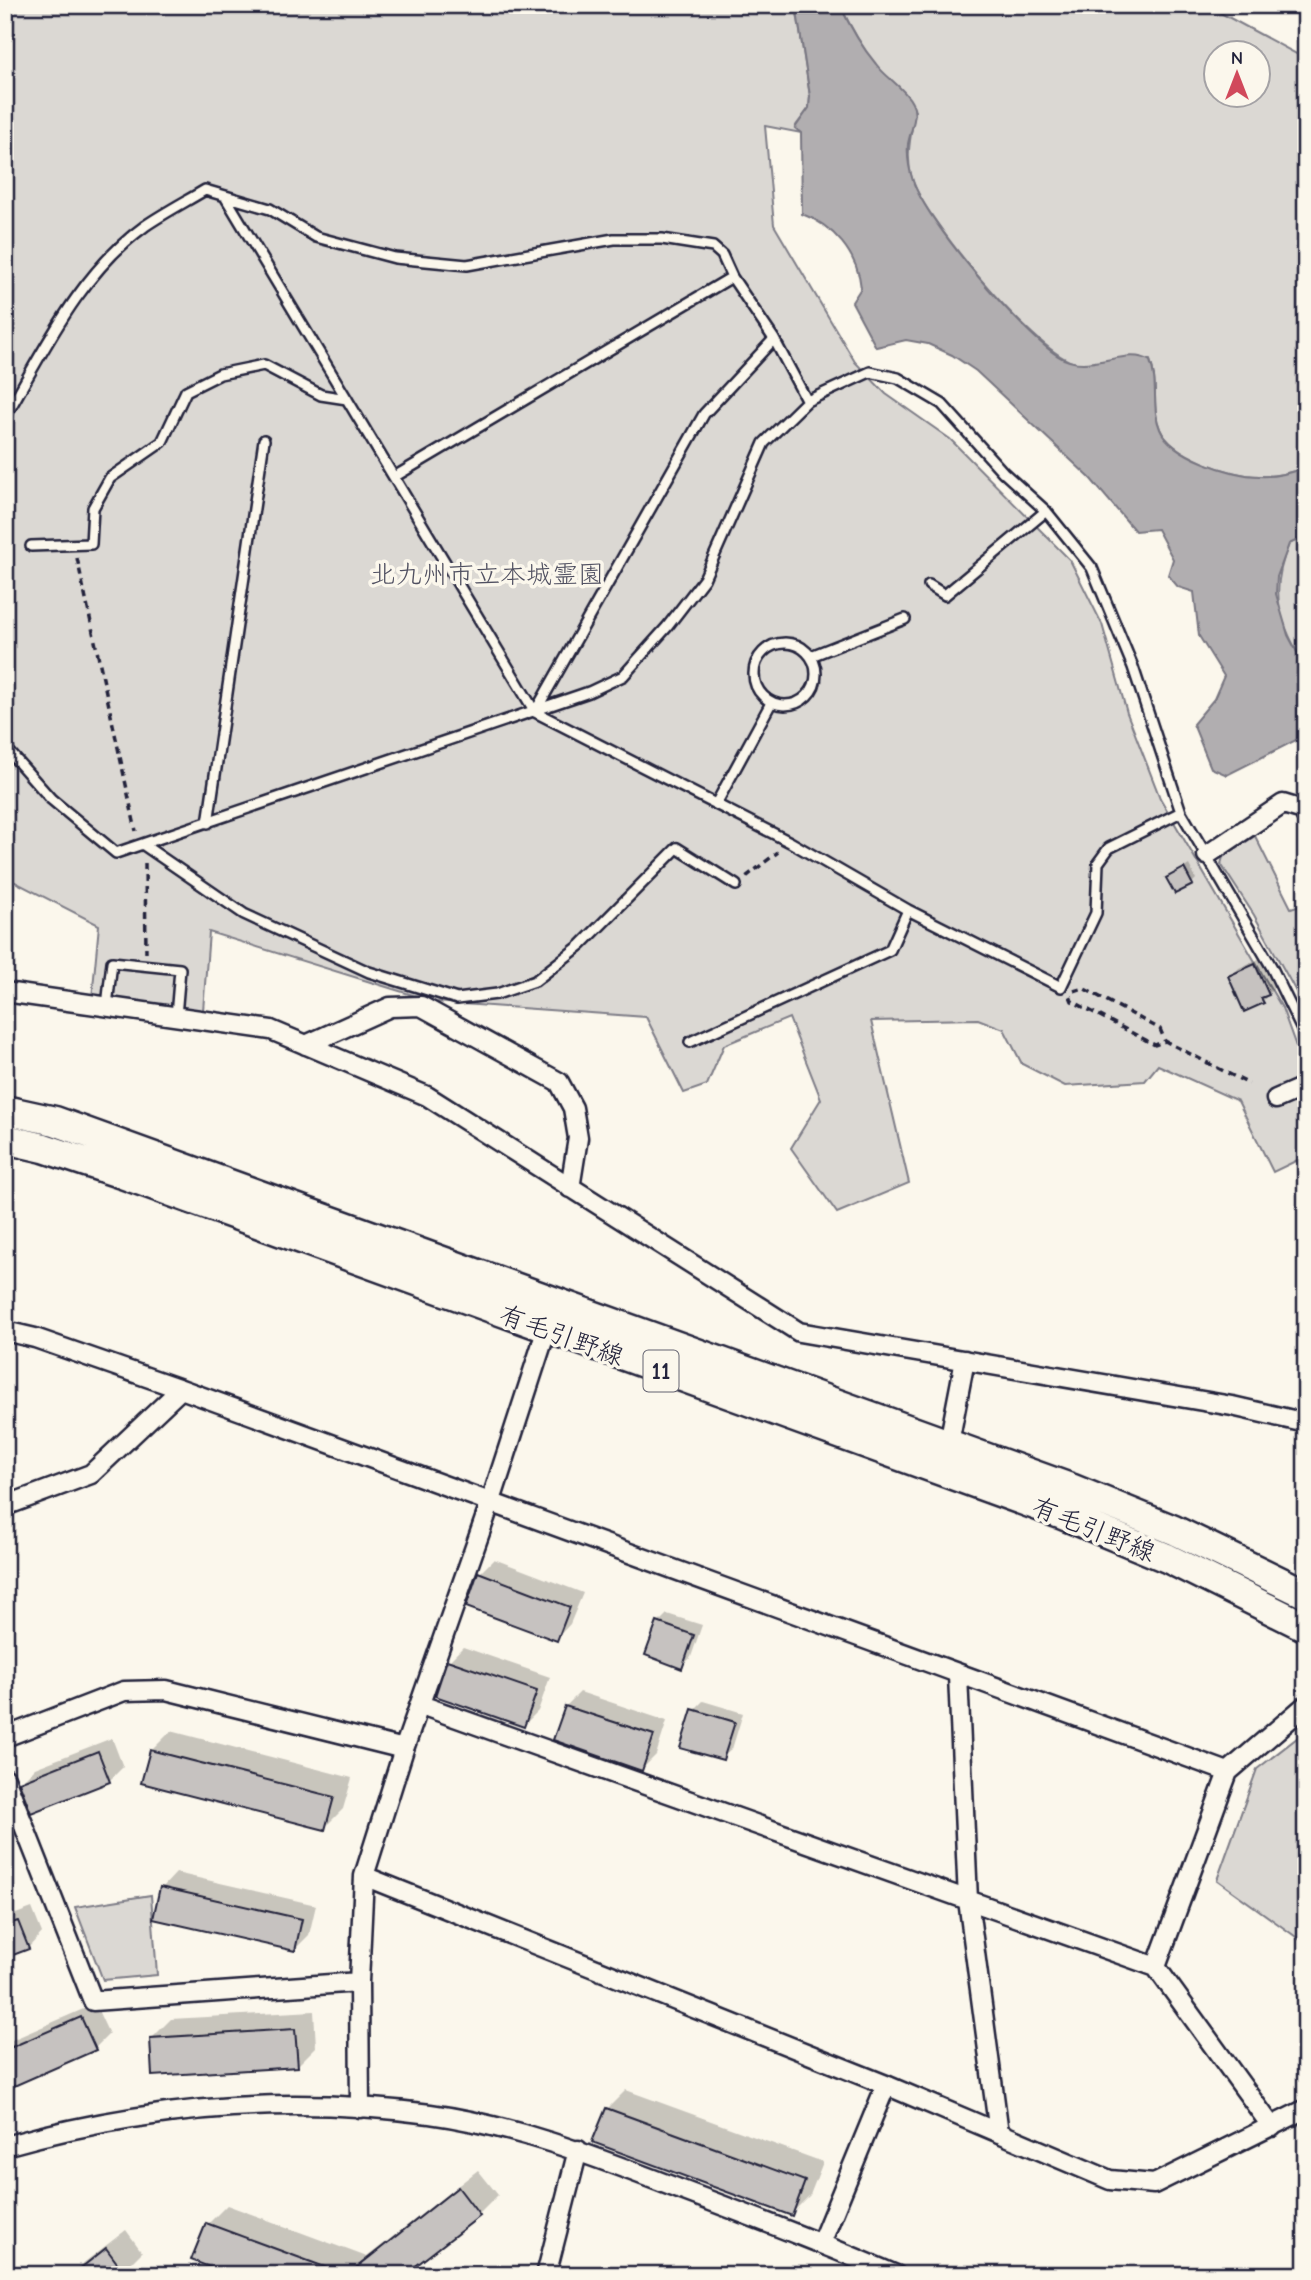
<svg xmlns="http://www.w3.org/2000/svg" width="1311" height="2280" viewBox="0 0 1311 2280" font-family="'Comic Neue','Klee One',sans-serif">
  <style>
    .green { fill: #dbd8d3; stroke: #7e7d87; stroke-width: 2; fill-rule: evenodd }
    .water { fill: #b1aeb0; stroke: #787681; stroke-width: 2 }
    .shadow { fill: #0003 }
    .building { fill: #c6c2c0; stroke: #22223b; stroke-width: 2 }
    .lines { fill: none; stroke-linecap: round; stroke-linejoin: round }
    .service-casing { stroke: #22223b; stroke-width: 14 }
    .minor-casing { stroke: #22223b; stroke-width: 23 }
    .primary-casing { stroke: #22223b; stroke-width: 33 }
    .path { stroke: #22223b; stroke-width: 3.5; stroke-dasharray: 7 5; stroke-linecap: butt }
    .service { stroke: #fbf7ec; stroke-width: 9 }
    .minor { stroke: #fbf7ec; stroke-width: 18 }
    .primary { stroke: #fbf7ec; stroke-width: 28 }
    .labels { text-anchor: middle; stroke-width: 7; stroke-linejoin: round; paint-order: stroke }
    .shield { fill: #fbf7ec; stroke: #636270; stroke-width: 2 }
    .shield-label { font-size: 24px; font-weight: bold; fill: #22223b }
    .park-label { font-size: 26px; fill: #505061; stroke: #fbf7ec }
    .street-label { font-size: 26px; fill: #22223b; stroke: #fbf7ec }
  </style>
  <rect width="100%" height="100%" fill="#fbf7ec"/>
  <filter id="ink" filterUnits="userSpaceOnUse"><feTurbulence type="fractalNoise" baseFrequency=".0143" numOctaves="2"/><feDisplacementMap in="SourceGraphic" scale="14" xChannelSelector="R" yChannelSelector="G"/><feConvolveMatrix kernelMatrix="1 2 1 2 8 2 1 2 1" color-interpolation-filters="sRGB"/></filter>
  <g filter="url(#ink)">
    <path class="green" d="M5,5H796L810,96L809,108L795,127L801,133L765,126L774,225L855,362L886,394L950,439L1070,560L1102,624L1127,713L1160,798L1282,1008L1306,1074V1156L1273,1172L1238,1101L1158,1065L1145,1081L1065,1086L1022,1064L1004,1029L978,1019L871,1021L909,1183L837,1213L791,1148L821,1099L789,1018L724,1045L707,1085L684,1093L646,1017L435,1002L209,932L203,1011L92,998L99,925L5,877Z
      M840,5H1213L1215,10L1306,59V467C1291,473 1275,477 1259,476C1232,476 1171,456 1160,429C1151,408 1159,383 1150,360C1124,354 1097,371 1072,362C1032,348 925,220 912,179C905,155 911,136 915,111C902,91 889,81 875,64C860,45 850,26 840,5ZM1216,52H1258V94H1216Z
      M1306,536V669C1281,622 1267,596 1289,544Z
      M1255,836L1291,908L1306,903V1010L1254,915L1221,864L1223,857Z
      M1306,1731V1944L1217,1880L1257,1769Z
      M151,1895L157,1975L103,1980L75,1907Z"/>
    <path class="water" d="M796,5H840C850,27 861,46 876,64C886,78 904,87 912,103C919,115 910,131 908,144C907,156 909,169 913,181C927,223 1020,331 1058,356C1088,376 1126,345 1150,361C1159,383 1151,408 1160,429C1171,456 1232,476 1259,476C1275,477 1291,473 1306,467V536L1289,544L1277,577L1276,594L1288,635L1306,669V735L1227,775L1211,768L1193,724L1214,699L1224,676L1199,636L1194,592L1178,587L1168,575L1173,559L1157,529L1135,531L1090,478L976,371L952,355L928,344L906,340L876,347L852,302L861,288C858,254 833,225 802,214L801,133L795,128L809,108L810,96Z"/>
    <path class="shadow" d="M1189,865L1196,879L1192,883L1168,878Z
      M1265,956L1277,984L1263,1001L1230,977L1239,968Z
      M494,1559L583,1593L570,1624L556,1639L480,1573Z
      M667,1614L702,1625L691,1657L682,1667L658,1623Z
      M463,1647L550,1677L538,1711L524,1725L449,1661Z
      M580,1692L667,1721L656,1755L642,1769L566,1706Z
      M703,1701L743,1713L732,1749L722,1758L694,1710Z
      M171,1731L352,1778L343,1809L324,1828L152,1750Z
      M112,1738L123,1767L109,1781L21,1782L35,1768Z
      M176,1873L316,1905L309,1935L295,1949L162,1888Z
      M32,1908L42,1933L28,1948L5,1957V1918Z
      M95,2004L109,2034L95,2048L5,2088V2043Z
      M314,2011L316,2047L297,2066L152,2038L171,2019Z
      M626,2090L823,2162L810,2195L791,2214L607,2109Z
      M478,2170L498,2195L479,2214L401,2275H235L208,2224L227,2205L367,2257Z
      M126,2230L142,2252L123,2271L118,2275H68Z"/>
    <path class="building" d="M1184,868L1193,885L1175,894L1166,878Z
      M1255,964L1269,995L1261,998L1264,1003L1244,1012L1228,976Z
      M478,1572L570,1607L557,1641L466,1607Z
      M657,1622L694,1635L682,1669L645,1655Z
      M447,1660L537,1691L524,1727L435,1696Z
      M565,1706L654,1735L642,1771L553,1740Z
      M692,1709L735,1722L723,1760L680,1748Z
      M150,1750L334,1797L325,1830L141,1783Z
      M98,1751L110,1782L31,1813L19,1782Z
      M160,1887L302,1919L295,1951L153,1919Z
      M18,1921L29,1949L5,1958V1925Z
      M81,2017L96,2050L5,2090V2050Z
      M295,2029L298,2067L152,2076L150,2038Z
      M606,2108L805,2181L792,2216L592,2142Z
      M458,2187L480,2216L404,2275H347Z
      M206,2223L341,2273V2275H230L191,2260Z
      M106,2248L126,2275H72Z"/>
    <g class="lines">
      <defs>
        <path id="service" d="M226,198L535,712L790,842L908,910L1061,987L1096,913L1098,863L1109,848L1181,812
          M732,277L774,339L807,401
          M5,417C44,350 80,273 145,226C164,213 185,202 205,190L270,209L316,237L395,258L467,265L614,239H662L713,247L722,255L732,277L394,477
          M31,546L91,544L93,508L110,478L162,442L186,391L220,374L264,365L321,395L347,399
          M929,585L945,595L1046,511
          M754 674a31 31 0 1 1 62 0a31 31 0 1 1-62 0Z
          M811,656L905,619
          M535,712L704,414L774,339
          M5,747L51,799L116,853L589,692L623,676L667,627L704,579L764,443L807,401L870,372L898,378L942,404L1003,472L1046,511L1092,568L1133,667L1181,812L1271,966L1306,1038
          M716,804L771,703
          M208,823L264,440
          M145,846L244,914L369,972L457,999L497,994L535,981L581,945L677,848L736,885
          M107,1006L112,962L180,969L176,1016
          M690,1042L890,950L908,910"/>
        <path id="minor" d="M1207,855L1283,804L1303,810L1306,816
          M5,992L271,1030L427,1096L799,1332L1232,1406L1306,1423
          M306,1045L390,1007L421,1006L559,1082L573,1108L578,1138L570,1188
          M1276,1099L1306,1086
          M5,1331L35,1338L181,1389L1228,1772
          M947,1453L965,1360
          M5,1506L91,1474L181,1389
          M958,1675L968,1900L999,2133
          M421,1705L1156,1967L1272,2127
          M5,1737L124,1691L166,1690L404,1749
          M5,1778L93,2001L359,1982
          M364,1876L886,2085L1110,2180L1154,2184L1306,2109
          M1156,1967L1228,1772L1306,1705
          M360,2108L359,1982L364,1876L404,1749L490,1504L550,1319
          M5,2146C144,2107 288,2095 430,2114C517,2126 598,2158 679,2189C751,2216 824,2244 896,2275
          M821,2243L886,2085
          M546,2275L578,2150"/>
        <path id="primary" d="M5,1110L55,1121L1073,1489L1174,1530L1306,1594
          M5,1139L44,1148L122,1174L1063,1515L1167,1558L1306,1627"/>
      </defs>
      <use href="#service" class="service-casing"/>
      <use href="#minor" class="minor-casing"/>
      <use href="#primary" class="primary-casing"/>
      <path class="path" d="M77,558L136,831
        M145,863L146,953
        M746,877L778,852
        M1074,991L1083,988L1160,1029L1165,1041L1249,1084
        M1070,996L1072,1001L1155,1045L1165,1041"/>
      <use href="#service" class="service"/>
      <use href="#minor" class="minor"/>
      <use href="#primary" class="primary"/>
    </g>
  </g>
  <g class="labels">
    <rect class="shield" x="643.5" y="1350.5" width="35" height="41" rx="5"/>
    <g class="shield-label">
      <text x="661" y="1379">11</text>
    </g>
    <g class="park-label">
      <text x="487" y="583">北九州市立本城霊園</text>
    </g>
    <g class="street-label">
      <text transform="translate(562 1335) rotate(20)" y="9">有毛引野線</text>
      <text transform="translate(1094 1529) rotate(22)" y="9">有毛引野線</text>
    </g>
  </g>
  <rect width="1311" height="2280" fill="none" stroke="#fbf7ec" stroke-width="28"/>
  <rect x="14" y="14" width="1283" height="2252" fill="none" stroke="#22223b" stroke-width="2.5" filter="url(#ink)"/>
  <g transform="translate(1237 74)"><circle r="33" fill="#fbf7ec" stroke="#a4a2a5" stroke-width="2"/>
  <path d="M0-5L12 26L0 18L-12 26Z" fill="#d1495b"/>
  <text y="-10" font-size="19" font-weight="bold" text-anchor="middle" fill="#22223b">N</text>
  </g>
</svg>
